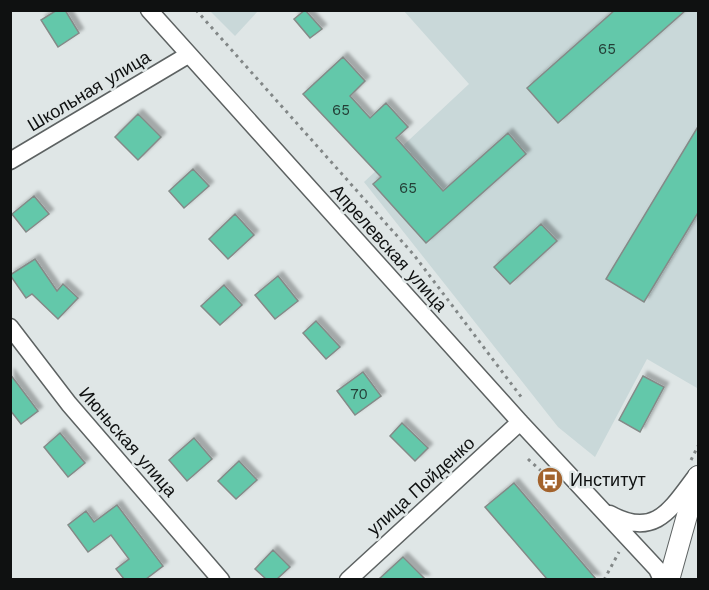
<svg xmlns="http://www.w3.org/2000/svg" width="709" height="590" viewBox="0 0 709 590" font-family="'Work Sans',sans-serif">
  <style>
    .built { fill: #c9d8d9 }
    .building { fill: #64c8aa; stroke: #848a88; stroke-width: 1.5; filter: url(#shadow) }
    .lines { fill: none; stroke-linecap: round; stroke-linejoin: round }
    .minor-casing { stroke: #5d6262; stroke-width: 19 }
    .major-casing { stroke: #5d6262; stroke-width: 22 }
    .path { stroke: #828787; stroke-width: 3; stroke-dasharray: 3 4.5; stroke-linecap: butt }
    .minor { stroke: #fff; stroke-width: 16 }
    .major { stroke: #fff; stroke-width: 20 }
    .labels { text-anchor: middle; stroke-width: 5; stroke-linejoin: round; paint-order: stroke }
    .number-label { font-size: 15px; fill: #243f37 }
    .street-label { font-size: 18px; fill: #0f1111; stroke: #dfe6e6 }
    .poi-label { font-size: 18px; fill: #0f1111; stroke: #dfe6e6; text-anchor: start }
  </style>
  <defs>
    <filter id="shadow"><feDropShadow dx="4.5" dy="-4.5" stdDeviation="1.5" flood-color="#0004"/></filter>
  </defs>
  <rect width="100%" height="100%" fill="#dfe6e6"/>
  <path class="built" d="M210,11H258L235,36Z
    M404,11H698V386L697,388L647,359L595,457L558,427L364,182L469,84Z"/>
  <path class="building" d="M57,10H65L79,33L58,47L41,20Z
    M305,10L322,29L310,38L294,19Z
    M615,10H686L558,123L527,88Z
    M343,57L365,81L350,96L370,118L386,103L408,127L396,138L443,191L508,133L526,154L426,243L373,184L381,177L303,94Z
    M138,114L161,137L138,160L115,137Z
    M699,125V211L644,302L606,279Z
    M193,169L209,186L184,208L169,191Z
    M34,196L49,214L26,232L12,214Z
    M235,214L254,235L228,259L209,239Z
    M541,224L557,241L510,284L494,267Z
    M35,259L57,291L63,284L78,298L58,319L32,294L26,298L10,275Z
    M278,276L298,301L275,319L255,295Z
    M224,285L242,305L220,325L201,306Z
    M316,321L340,347L326,359L303,333Z
    M363,372L381,396L355,415L337,391Z
    M10,374L38,411L21,424L10,410Z
    M643,376L664,387L640,432L619,420Z
    M402,423L428,448L415,461L390,436Z
    M60,433L85,463L68,477L44,447Z
    M194,438L212,459L187,481L169,460Z
    M239,461L257,480L236,499L218,481Z
    M514,483L596,579H547L485,507Z
    M117,505L163,566L146,579H124L116,569L129,559L111,535L88,552L68,525L86,511L94,522Z
    M273,550L290,567L277,579H266L255,569Z
    M403,557L425,579H379Z"/>
  <g class="lines">
    <defs>
      <path id="minor" d="M149,10L520,422L657,569L662,580
        M10,161L188,55
        M10,327L69,404L221,580
        M610,514C655,539 671,509 696,476
        M348,580L520,422"/>
      <path id="major" d="M669,580L698,476"/>
    </defs>
    <use href="#minor" class="minor-casing"/>
    <use href="#major" class="major-casing"/>
    <path class="path" d="M196,10L414,255L522,398
      M528,459L549,478
      M691,460L698,446
      M604,580L619,552"/>
    <use href="#minor" class="minor"/>
    <use href="#major" class="major"/>
  </g>
  <defs>
    <symbol id="bus-disc" viewBox="-11 -11 22 22"><circle r="9.5" fill="#a3632d" stroke="#dfe6e6"/><path d="M-5-6H5V4H4V6H2V4H-2V6H-4V4H-5ZM-3.5-4V0h7V-4ZM-3.5 1.2v1.5H-2V1.2ZM2 1.2v1.5H3.5V1.2Z" fill="#fff"/></symbol>
  </defs>
  <g fill-rule="evenodd">
    <use href="#bus-disc" x="535" y="465" width="30" height="30"/>
  </g>
  <g class="labels">
    <g class="number-label">
      <text x="607" y="54">65</text>
      <text x="341" y="115">65</text>
      <text x="408" y="193">65</text>
      <text x="359" y="399">70</text>
    </g>
    <g class="street-label">
      <text transform="translate(89 91) rotate(-31)" y="6">Школьная улица</text>
      <text transform="translate(389 248) rotate(48)" y="6">Апрелевская улица</text>
      <text transform="translate(128 442) rotate(49)" y="6">Июньская улица</text>
      <text transform="translate(421 486) rotate(-42)" y="6">улица Пойденко</text>
    </g>
    <g class="poi-label">
      <text x="570" y="486">Институт</text>
    </g>
  </g>
  <rect width="709" height="590" fill="none" stroke="#0f1111" stroke-width="24"/>
</svg>
